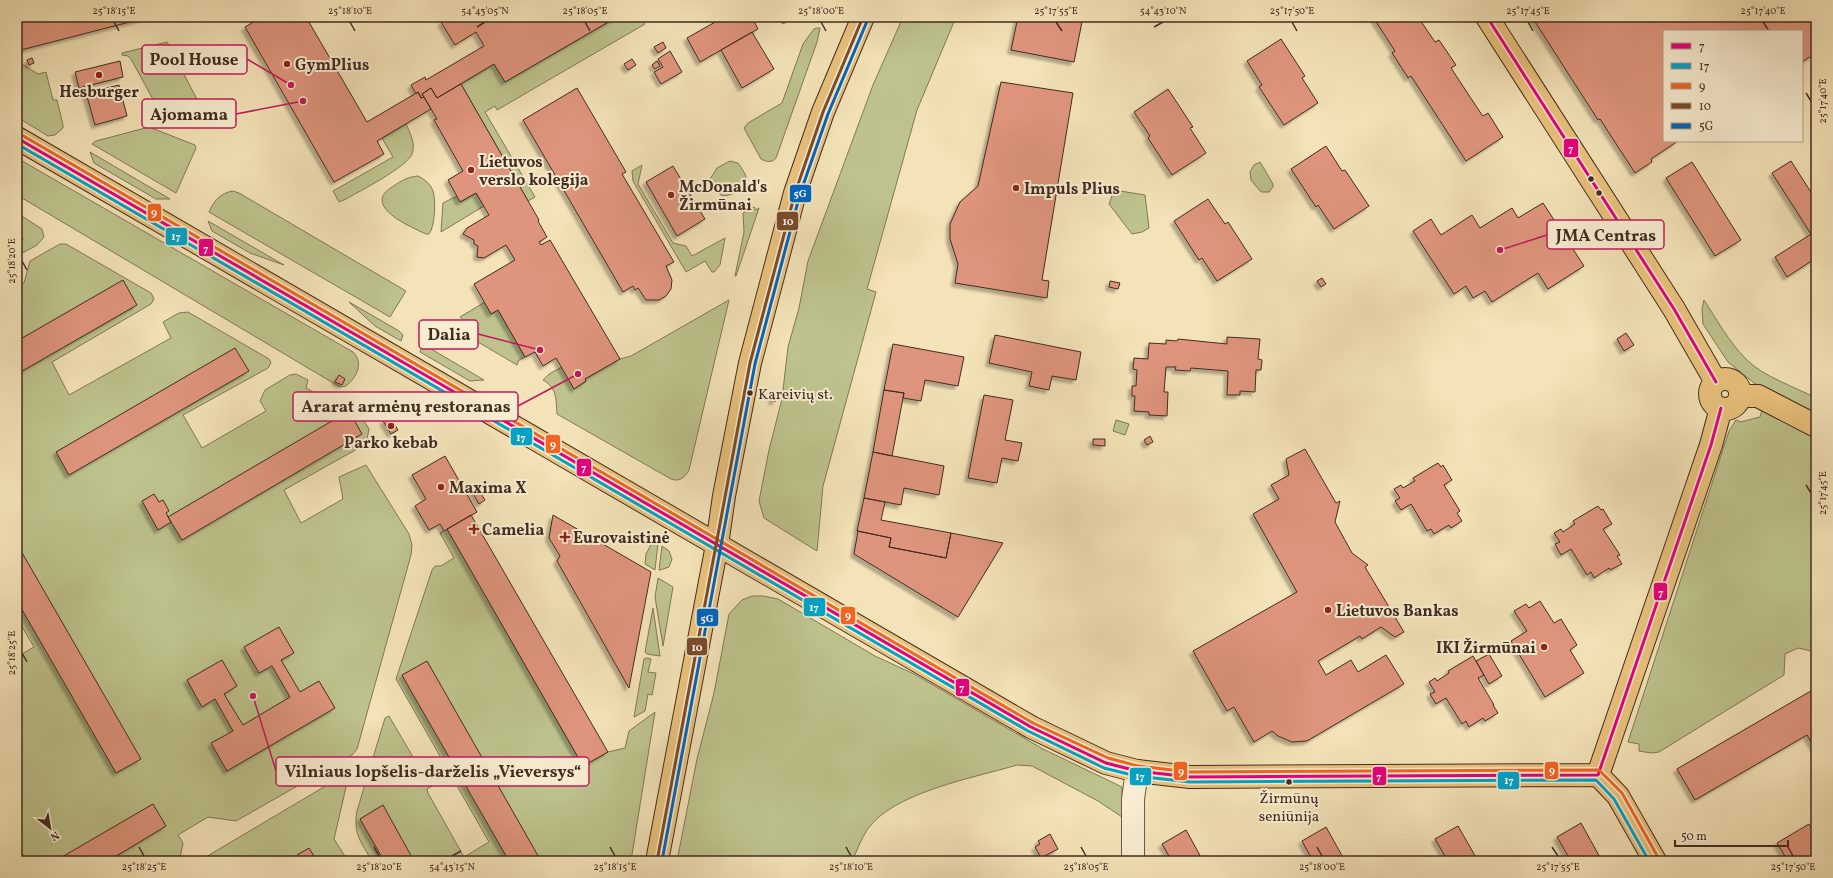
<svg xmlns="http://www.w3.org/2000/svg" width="1833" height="878" viewBox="0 0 1833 878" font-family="Vollkorn,serif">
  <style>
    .green { fill: #bec38d; stroke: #807858 }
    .building { fill: #df957d; stroke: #412c22; filter: url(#shadow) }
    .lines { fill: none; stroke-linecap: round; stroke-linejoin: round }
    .minor-casing { stroke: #6e5a48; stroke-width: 24 }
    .major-casing { stroke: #412c22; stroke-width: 24 }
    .minor { stroke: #f8edd1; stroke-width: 22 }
    .major { stroke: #eac27c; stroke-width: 22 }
    .bus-1-casing { stroke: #f8edd1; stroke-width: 6 }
    .bus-2-casing { stroke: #f8edd1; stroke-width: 6 }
    .bus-3-casing { stroke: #f8edd1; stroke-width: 6 }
    .bus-4-casing { stroke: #f8edd1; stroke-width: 6 }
    .bus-5-casing { stroke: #f8edd1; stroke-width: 6 }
    .bus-1 { stroke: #e5007d; stroke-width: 3 }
    .bus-2 { stroke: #03a3c5; stroke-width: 3 }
    .bus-3 { stroke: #f26522; stroke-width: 3 }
    .bus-4 { stroke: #7a4b2a; stroke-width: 3 }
    .bus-5 { stroke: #0065bd; stroke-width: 3 }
    .ticks { fill: none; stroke: #412c22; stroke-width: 1.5 }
    .poi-dot { fill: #8f2418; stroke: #f8edd1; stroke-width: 1.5 }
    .bus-dot { fill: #412c22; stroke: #f8edd1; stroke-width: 1.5 }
    .labels { text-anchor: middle; stroke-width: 4; stroke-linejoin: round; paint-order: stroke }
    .bus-label { font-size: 15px; fill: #412c22; stroke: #f8edd1; text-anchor: start }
    .poi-label { font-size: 16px; font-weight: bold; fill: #412c22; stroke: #f8edd1; text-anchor: start }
    .leader { fill: none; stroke: #c2185b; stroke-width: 1.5 }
    .callout-dot { fill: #c2185b; stroke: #f8edd1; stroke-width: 1.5 }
    .callout { fill: #f8edd1; stroke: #c2185b; stroke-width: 1.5 }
    .callout-label { font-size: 17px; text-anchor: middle; font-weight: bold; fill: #412c22 }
    .line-badge { stroke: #f8edd1; stroke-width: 1.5 }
    .badge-label { font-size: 11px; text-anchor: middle; font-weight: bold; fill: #fff }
    .neatline { fill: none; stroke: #412c22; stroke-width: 1.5 }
    .ticks-label { font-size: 10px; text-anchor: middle; fill: #412c22 }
  </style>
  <defs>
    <filter id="shadow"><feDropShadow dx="-3.5" dy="3.5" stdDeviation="1" flood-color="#0004"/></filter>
  </defs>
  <rect width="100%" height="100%" fill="#f4e3b8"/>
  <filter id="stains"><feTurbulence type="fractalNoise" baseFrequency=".005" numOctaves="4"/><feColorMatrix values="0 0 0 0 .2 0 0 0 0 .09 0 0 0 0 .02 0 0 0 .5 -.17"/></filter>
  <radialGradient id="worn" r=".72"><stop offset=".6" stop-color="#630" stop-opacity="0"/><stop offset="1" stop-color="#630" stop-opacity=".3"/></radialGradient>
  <path class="green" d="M617,17H641L645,24L497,110L495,106L485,112L535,197L528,201L461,84L494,64L505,82Z
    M776,17H796L783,24Z
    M903,17H956L917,110L867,289L876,292L823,486L817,551L764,518L759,501L769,450L782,399L788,347L799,308L808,261L873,85Z
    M817,28H820L817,42L776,158C772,163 766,162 761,159L744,128L748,123L782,103L803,44L814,29Z
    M167,42L199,103L210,100C215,110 215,120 206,128L155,103L131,59L128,56L122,55V53Z
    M17,61L38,74L46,72L53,100H57L63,125V128L55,135L48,136L17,117Z
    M406,124C410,133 416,144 412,154C407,167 360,191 346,199L339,202L333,191L393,157L382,138Z
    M149,127L195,145L196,148L176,193L92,144L96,141Z
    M90,152L170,199H156L94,163Z
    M17,158L353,352C364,363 357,377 346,386L340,387L17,195Z
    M730,161L738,163C742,169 748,176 746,183C744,190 727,198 721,195C716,192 713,184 710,179L717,168Z
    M1260,162L1273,184V187L1269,192H1261L1251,180L1250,172L1254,165Z
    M642,165L638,184L673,243L686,246L692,256L725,238L720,265L714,272H712L705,261L686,272L633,181L632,171Z
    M418,176C424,179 430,183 433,191C436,200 435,227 429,234H426C411,227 361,206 392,187C401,181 407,177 418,176Z
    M1114,190L1145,195L1149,228L1142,232L1132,234L1109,204Z
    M233,191L239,193L406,291L390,317L209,212C214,201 220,193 233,191Z
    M476,193L484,206L441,232L443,203L457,196L461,202Z
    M754,207L756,210L759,208L736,276H735L744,232L743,213Z
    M17,213L42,229L44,237L37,245L17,256Z
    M208,221L284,265L250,253L212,231Z
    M60,244H66L151,293L154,299L151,304L52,362L69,395L171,338L163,322L179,313L188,312L269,359L271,363L268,368L183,415L202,448L266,411L260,401L265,390L290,375L296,374L308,380L306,388L330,401L334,394L354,405L369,429L366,444L284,490L301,523L343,499L339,477L366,465L409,534L412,545L411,555L357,749L352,755L236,821L208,817L178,835L183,843L181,853L177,861H27L17,845V657L34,647L17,618V287L24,283L30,261Z
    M729,300L689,470C685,478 679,482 671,479L557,414C556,399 557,388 543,380L549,374L562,367L574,388L586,382L585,379L620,359L631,356Z
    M1704,300C1717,320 1729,342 1746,359C1762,376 1795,387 1816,398V415L1754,383L1728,362L1703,324L1702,309Z
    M349,302L399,331L403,335L401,341L375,326Z
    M485,302L491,314L498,310L525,357L519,360L517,365L456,329L455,326L463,320L460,317Z
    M426,346L484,380L470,381L420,352L421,348Z
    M1762,410L1816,436V652L1798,648L1785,654L1784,675L1659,752L1651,753L1639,751V744L1628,742L1729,431L1736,420L1741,422L1760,417Z
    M1116,420L1129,424L1125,435L1113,431Z
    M447,529L583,766L608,752L625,748L629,731L655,712L631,861H372C361,842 353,834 357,811L385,718L389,716L424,776L432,772L436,784L427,789L428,793L464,857L489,842L396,679L432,570L435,566H441L454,558L440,533Z
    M653,541L658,543L655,570L645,564L646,554Z
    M662,546L669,551L672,559L669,567L660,570H659Z
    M658,578L673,587L663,646L655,597Z
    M752,596H763L778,599L875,656L914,674L1043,749L1122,787V817L1098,801L1032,766L1017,765C974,778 893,792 867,830C861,839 857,851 852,861H677L697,759L714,693L729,614L742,600Z
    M653,608L660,656L647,654L645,652Z
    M647,658L651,659L648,672L656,673L652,695L648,694L645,711L634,717L644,659Z
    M341,780L346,787L334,839L348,861H199L334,781Z"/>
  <path class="building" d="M17,17H149L17,51Z
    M262,17H306L367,122L418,92L421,98L424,97L431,109L377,141L384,154L334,182L245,27Z
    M450,17H617L505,82L494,64L437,98L431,88L422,94L424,97L421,98L418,92L416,94L411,85L425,77L426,80L484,46L476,32L455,45L441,22Z
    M724,17H752L758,29L700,62L687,38Z
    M1018,17H1083L1074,62L1011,50Z
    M1373,17H1418L1435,42L1439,40L1456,65L1451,68L1482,115L1483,116L1488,113L1503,137L1466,161L1411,76L1408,78L1407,76L1392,53L1395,51Z
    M1532,17H1816V53L1802,62V31H1664V141H1678L1651,159L1652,162L1635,173L1600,119L1598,120Z
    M752,32L774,69L742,88L721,50Z
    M1281,39L1305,76L1302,78L1318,103L1284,125L1259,87L1262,85L1247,61Z
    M663,42L666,48L658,53L654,47Z
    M670,51L682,72L661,84L654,72L663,67L658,59Z
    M32,58L34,63L29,65L27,60Z
    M632,59L636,65L628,70L624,64Z
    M120,61L123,77L79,88L75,72Z
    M657,61L660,66L655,69L652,65Z
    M1001,82L1073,93L1042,280L1049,281L1047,298L955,283L958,264L950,239V224L960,202L978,186Z
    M461,84L539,220L538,221L547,237L539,242L541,245L550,240L620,359L585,379L586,381L574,389L556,358L543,366L535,352L525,357L498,310L491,314L474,284L515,260L506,245L484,258L477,257L478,246L474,244V240L463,234L467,228L489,215L476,193L460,202L448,180L463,171L434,120L437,119L422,94L431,88L437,98Z
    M119,85L127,116L95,125L86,93Z
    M577,88L626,172L622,174L674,262L666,266L672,280L671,289L666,296L659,300H646L638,288L635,290L633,286L623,292L523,120Z
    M1168,89L1193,127L1190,128L1206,153L1172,175L1148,138L1150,136L1134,112Z
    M1326,146L1342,171L1345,170L1369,206L1334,229L1318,205L1316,207L1291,169Z
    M1791,161L1816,200V231L1811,234L1772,173Z
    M1692,162L1741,240L1715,256L1666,178Z
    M673,166L705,219L677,236L646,182Z
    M1208,199L1225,224L1228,222L1252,259L1217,281L1202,258L1199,260L1174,221Z
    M1543,203L1584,266L1548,289L1538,273L1492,302L1485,291L1473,298L1466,286L1454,294L1413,231L1431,219L1441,235L1472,215L1480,228L1512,208L1518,218Z
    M17,229L23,240L17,244Z
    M1816,231V258L1787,277L1775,257Z
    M1322,278L1326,284L1321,287L1317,281Z
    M123,280L137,305L17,374V341Z
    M1110,281L1120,283L1118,289L1109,287Z
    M1626,333L1634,345L1624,351L1617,339Z
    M995,335L1081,352L1076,380L1052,376L1049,390L1029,386L1032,372L989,363Z
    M1227,337L1260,339L1258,359L1262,360L1261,370H1256L1255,392L1240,391V395H1227L1228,371L1191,368L1190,371L1175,370L1176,367H1166L1164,392H1168L1167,416L1149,415V412L1134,411L1135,396H1132V386H1136L1137,370L1133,369L1134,358L1148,359L1149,343L1166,344V340L1177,341L1178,339L1227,344Z
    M893,344L964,357L958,386L925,380L921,401L903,398L904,393L884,390Z
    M235,348L249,371L69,475L56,452Z
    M339,375L345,379L342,385L335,382Z
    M884,390L904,393L892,456L873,452Z
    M774,392H778L776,401H772Z
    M984,395L1013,400L1005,440L1022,443L1018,461L1002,458L997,483L968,478Z
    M349,411L362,434L182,540L168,517Z
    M390,417L398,430L391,434L383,421Z
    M1150,436L1153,442L1147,445L1144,440Z
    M1093,439H1105V446L1093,445Z
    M1305,449L1336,503L1340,501L1335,522L1352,553L1368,565L1365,567L1404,632L1395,637L1381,627L1362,639L1360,636L1318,661L1326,675L1351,660L1358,672L1386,655L1404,684L1307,741L1292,742L1278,736L1272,731L1254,742L1234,707L1227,711L1193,651L1297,592L1253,514L1279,499L1271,485L1289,475L1286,459Z
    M873,452L944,466L939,495L904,488L901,505L864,498Z
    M445,456L477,512L444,531L440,524L429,530L415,506L426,499L412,475Z
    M1438,463L1441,467L1443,465L1452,480L1444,485L1460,511L1457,513L1462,521L1451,528L1449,525L1434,534L1431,529L1427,531L1411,504L1401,510L1395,501L1400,498L1394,489L1401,485L1403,488L1415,481L1413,478Z
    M478,489L485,500L479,504L472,492Z
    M154,494L159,502L163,500L169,511L166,513L171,522L158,530L142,501Z
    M864,498L885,502L881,520L951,533L946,558L889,547L891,538L857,531Z
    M1598,506L1601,510L1603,509L1612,524L1603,529L1620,555L1617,556L1622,564L1610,570L1609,568L1594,578L1591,572L1587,575L1571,549L1561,555L1555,544L1560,542L1554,533L1561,529L1563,532L1575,524L1573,521Z
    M471,515L608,752L583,766L447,529Z
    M553,515L651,572L629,688L557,561L560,556L549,538Z
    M858,531L891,538L889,547L946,558L951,533L1003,543L958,617L854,554Z
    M17,544L141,759L116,773L17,601Z
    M1540,601L1554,623L1561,619L1577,645L1570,650L1584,673L1545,697L1511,641L1527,631L1514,611L1526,604L1529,608Z
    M279,627L294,653L281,660L300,692L319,681L335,708L227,771L211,743L233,731L215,699L202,707L187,680L222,660L237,686L224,694L243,725L290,697L272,666L259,673L244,647Z
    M1489,654L1502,676L1489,684L1476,661Z
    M1473,656L1484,675L1478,678L1494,705H1493L1498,713L1485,721L1483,718L1469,727L1466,721L1462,724L1446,698L1436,704L1430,694L1435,692L1429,682L1435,678L1437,681L1449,673L1448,671Z
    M427,661L541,861H509L415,698L402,675Z
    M1816,688V751L1807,735L1695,800L1677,769Z
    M153,804L166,826L123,852L107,861H55Z
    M383,805L414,861H384L360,819Z
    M1581,823L1602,861H1571L1557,837Z
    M1809,824L1816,836V861H1788L1777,843Z
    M1458,826L1478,861H1448L1435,839Z
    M1326,827L1345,861H1313L1302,841Z
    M1186,830L1203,861H1172L1162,844Z
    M1050,834L1058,849L1041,858L1035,847L1040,844L1038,841Z
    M309,848L317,861H301L297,855Z"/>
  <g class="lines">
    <defs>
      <path id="minor" d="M1133,861V799L1137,771"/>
      <path id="major" d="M1487,17L1674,309L1716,382
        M17,138L1031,727L1106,763L1137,771L1190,777L1598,775L1618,796L1655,861
        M1710 394a15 15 0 1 1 30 0a15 15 0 1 1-30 0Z
        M1741,396H1758L1816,426
        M1598,775L1711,445L1721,408
        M657,861L717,545L724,496L750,363L795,193L823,112L863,17"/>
    </defs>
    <use href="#minor" class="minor-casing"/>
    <use href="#major" class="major-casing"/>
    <use href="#minor" class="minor"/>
    <use href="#major" class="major"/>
    <defs>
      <path id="bus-1" d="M1487,17L1674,309L1716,382
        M17,138L1031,727L1106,763L1137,771L1190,777L1598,775
        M1598,775L1711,445L1721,408"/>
      <path id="bus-2" d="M17,144L1028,731L1104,768L1136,776L1190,782L1596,780L1614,799L1649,861"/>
      <path id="bus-3" d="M20,134L1033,723L1108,758L1138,766L1190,772L1599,770L1622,793L1659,859"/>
      <path id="bus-4" d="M657,861L750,363L795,193L823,112L863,17"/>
      <path id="bus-5" d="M662,861L755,364L800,194L828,114L868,19"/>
    </defs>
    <use href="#bus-1" class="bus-1-casing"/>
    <use href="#bus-2" class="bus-2-casing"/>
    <use href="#bus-3" class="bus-3-casing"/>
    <use href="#bus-4" class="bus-4-casing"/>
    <use href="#bus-5" class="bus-5-casing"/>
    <use href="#bus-1" class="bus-1"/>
    <use href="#bus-2" class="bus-2"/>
    <use href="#bus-3" class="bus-3"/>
    <use href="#bus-4" class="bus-4"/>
    <use href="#bus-5" class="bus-5"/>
  </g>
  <path class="ticks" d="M114,22L119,31M350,22L355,31M585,22L590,31M821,22L826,31M1056,22L1062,31M1292,22L1297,31M1528,22L1533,31M1763,22L1769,31M477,27L485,22M1154,27L1163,22M1806,93L1811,101M22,261L27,270M1806,485L1811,493M22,653L27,662M139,847L144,856M374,847L379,856M610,847L615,856M846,847L851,856M1081,847L1086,856M1317,847L1322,856M1552,847L1558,856M1788,847L1793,856M452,856L461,851"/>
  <g class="poi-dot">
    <circle cx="287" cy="64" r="4"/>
    <circle cx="99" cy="75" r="4"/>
    <circle cx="471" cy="170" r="4"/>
    <circle cx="1016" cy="188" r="4"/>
    <circle cx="671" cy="195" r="4"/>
    <circle cx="391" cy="426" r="4"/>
    <circle cx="441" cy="487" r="4"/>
    <path d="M472 523h4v4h4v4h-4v4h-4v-4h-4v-4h4z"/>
    <path d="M563 531h4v4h4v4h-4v4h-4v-4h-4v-4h4z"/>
    <circle cx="1328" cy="610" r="4"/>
    <circle cx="1544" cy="647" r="4"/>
  </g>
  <g class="bus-dot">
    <circle cx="1591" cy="179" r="3.5"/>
    <circle cx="1599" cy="193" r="3.5"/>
    <circle cx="750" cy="393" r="3.5"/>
    <circle cx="1289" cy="782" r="3.5"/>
  </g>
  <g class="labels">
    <g class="bus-label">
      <text x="758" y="399">Kareivių st.</text>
      <text x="1289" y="803" text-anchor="middle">Žirmūnų<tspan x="1289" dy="18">seniūnija</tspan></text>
    </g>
    <g class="poi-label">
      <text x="295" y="70">GymPlius</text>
      <text x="99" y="97" text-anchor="middle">Hesburger</text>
      <text x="479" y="167">Lietuvos<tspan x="479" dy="18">verslo kolegija</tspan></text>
      <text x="679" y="192">McDonald's<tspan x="679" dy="18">Žirmūnai</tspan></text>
      <text x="1024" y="194">Impuls Plius</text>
      <text x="391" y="448" text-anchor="middle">Parko kebab</text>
      <text x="449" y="493">Maxima X</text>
      <text x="482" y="535">Camelia</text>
      <text x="573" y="543">Eurovaistinė</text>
      <text x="1336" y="616">Lietuvos Bankas</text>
      <text x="1536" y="653" text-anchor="end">IKI Žirmūnai</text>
    </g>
  </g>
  <path class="leader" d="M291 85L247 59M303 101L236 114M1500 250L1547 235M540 350L478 334M578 374L518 406M253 696L276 771"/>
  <g class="callout-dot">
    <circle cx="291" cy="85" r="4"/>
    <circle cx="303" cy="101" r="4"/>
    <circle cx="1500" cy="250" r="4"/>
    <circle cx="540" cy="350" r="4"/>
    <circle cx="578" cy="374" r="4"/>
    <circle cx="253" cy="696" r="4"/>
  </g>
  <g class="callout">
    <rect x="142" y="45" width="105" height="29" rx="4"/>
    <rect x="142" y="99" width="94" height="29" rx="4"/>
    <rect x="1547" y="220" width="117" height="29" rx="4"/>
    <rect x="419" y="320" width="59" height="29" rx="4"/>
    <rect x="293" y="392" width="225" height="29" rx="4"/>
    <rect x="276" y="757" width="313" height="29" rx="4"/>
  </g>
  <g class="callout-label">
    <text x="194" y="65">Pool House</text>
    <text x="189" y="120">Ajomama</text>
    <text x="1606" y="241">JMA Centras</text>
    <text x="449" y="340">Dalia</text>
    <text x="406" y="412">Ararat armėnų restoranas</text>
    <text x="433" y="777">Vilniaus lopšelis-darželis „Vieversys“</text>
  </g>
  <g class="line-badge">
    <rect x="1563" y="138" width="16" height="20" rx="4" fill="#e5007d"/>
    <rect x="789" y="184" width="23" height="19" rx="4" fill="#0065bd"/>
    <rect x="147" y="203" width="15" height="19" rx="4" fill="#f26522"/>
    <rect x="776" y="211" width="23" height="20" rx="4" fill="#7a4b2a"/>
    <rect x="165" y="227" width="23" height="19" rx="4" fill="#03a3c5"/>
    <rect x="198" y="238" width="16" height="19" rx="4" fill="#e5007d"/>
    <rect x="510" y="427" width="23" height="19" rx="4" fill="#03a3c5"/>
    <rect x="545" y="434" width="16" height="20" rx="4" fill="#f26522"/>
    <rect x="576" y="458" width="16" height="19" rx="4" fill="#e5007d"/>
    <rect x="1653" y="582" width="15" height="19" rx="4" fill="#e5007d"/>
    <rect x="803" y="597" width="23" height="20" rx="4" fill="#03a3c5"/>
    <rect x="840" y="606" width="16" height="19" rx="4" fill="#f26522"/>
    <rect x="696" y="608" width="23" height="19" rx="4" fill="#0065bd"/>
    <rect x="686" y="637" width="22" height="19" rx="4" fill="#7a4b2a"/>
    <rect x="955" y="678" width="15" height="19" rx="4" fill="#e5007d"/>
    <rect x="1544" y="761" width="15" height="19" rx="4" fill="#f26522"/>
    <rect x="1173" y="761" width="15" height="20" rx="4" fill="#f26522"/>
    <rect x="1372" y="766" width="15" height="20" rx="4" fill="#e5007d"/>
    <rect x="1129" y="767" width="23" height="19" rx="4" fill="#03a3c5"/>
    <rect x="1497" y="771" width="23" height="19" rx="4" fill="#03a3c5"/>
  </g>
  <g class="badge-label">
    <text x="1571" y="152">7</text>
    <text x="800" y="197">5G</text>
    <text x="154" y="216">9</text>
    <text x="788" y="225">10</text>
    <text x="176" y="240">17</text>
    <text x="206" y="252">7</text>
    <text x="521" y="441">17</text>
    <text x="553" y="448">9</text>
    <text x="584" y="471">7</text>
    <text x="1661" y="596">7</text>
    <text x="814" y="611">17</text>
    <text x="848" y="619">9</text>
    <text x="707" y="622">5G</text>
    <text x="697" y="651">10</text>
    <text x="962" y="691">7</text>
    <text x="1552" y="774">9</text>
    <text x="1181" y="775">9</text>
    <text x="1379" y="780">7</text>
    <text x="1140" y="780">17</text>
    <text x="1509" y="784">17</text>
  </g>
  <rect width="1833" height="878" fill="none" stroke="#f4e3b8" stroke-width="44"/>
  <rect x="1663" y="30" width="140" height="112" fill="#f8edd1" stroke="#afa08b"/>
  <rect x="1671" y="43" width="20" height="6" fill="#e5007d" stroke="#afa08b"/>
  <text x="1699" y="50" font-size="12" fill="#412c22">7</text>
  <rect x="1671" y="63" width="20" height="6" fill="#03a3c5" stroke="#afa08b"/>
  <text x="1699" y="70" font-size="12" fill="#412c22">17</text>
  <rect x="1671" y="83" width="20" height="6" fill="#f26522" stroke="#afa08b"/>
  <text x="1699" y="90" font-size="12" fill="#412c22">9</text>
  <rect x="1671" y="103" width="20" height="6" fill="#7a4b2a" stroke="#afa08b"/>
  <text x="1699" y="110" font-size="12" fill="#412c22">10</text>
  <rect x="1671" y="123" width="20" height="6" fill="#0065bd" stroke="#afa08b"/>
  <text x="1699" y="130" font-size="12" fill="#412c22">5G</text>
  <g transform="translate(50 828) rotate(149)" stroke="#f8edd1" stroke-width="3" paint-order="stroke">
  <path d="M0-3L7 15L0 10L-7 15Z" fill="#412c22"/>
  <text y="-6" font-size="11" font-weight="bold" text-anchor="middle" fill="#412c22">N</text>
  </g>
  <path d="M1675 840v6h113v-6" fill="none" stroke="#412c22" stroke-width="2"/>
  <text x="1681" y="840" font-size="12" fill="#412c22" stroke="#f8edd1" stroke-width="3" paint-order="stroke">50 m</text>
  <rect x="22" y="22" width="1789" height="834" class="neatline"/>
  <g class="ticks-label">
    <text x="114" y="14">25°18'15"E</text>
    <text x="350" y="14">25°18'10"E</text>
    <text x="485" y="14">54°43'05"N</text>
    <text x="585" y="14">25°18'05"E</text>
    <text x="821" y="14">25°18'00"E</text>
    <text x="1056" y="14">25°17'55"E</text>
    <text x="1163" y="14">54°43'10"N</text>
    <text x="1292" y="14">25°17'50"E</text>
    <text x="1528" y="14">25°17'45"E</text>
    <text x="1763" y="14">25°17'40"E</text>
    <text transform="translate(1822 101) rotate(-90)" y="4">25°17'40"E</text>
    <text transform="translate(11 261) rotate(-90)" y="4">25°18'20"E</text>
    <text transform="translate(1822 493) rotate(-90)" y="4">25°17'45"E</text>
    <text transform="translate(11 653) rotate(-90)" y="4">25°18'25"E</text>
    <text x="144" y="870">25°18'25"E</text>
    <text x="379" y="870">25°18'20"E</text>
    <text x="452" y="870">54°43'15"N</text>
    <text x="615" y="870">25°18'15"E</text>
    <text x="851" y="870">25°18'10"E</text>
    <text x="1086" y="870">25°18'05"E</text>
    <text x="1322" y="870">25°18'00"E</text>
    <text x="1558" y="870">25°17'55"E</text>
    <text x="1793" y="870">25°17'50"E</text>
  </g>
  <rect width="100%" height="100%" filter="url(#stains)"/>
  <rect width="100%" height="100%" fill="url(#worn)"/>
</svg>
